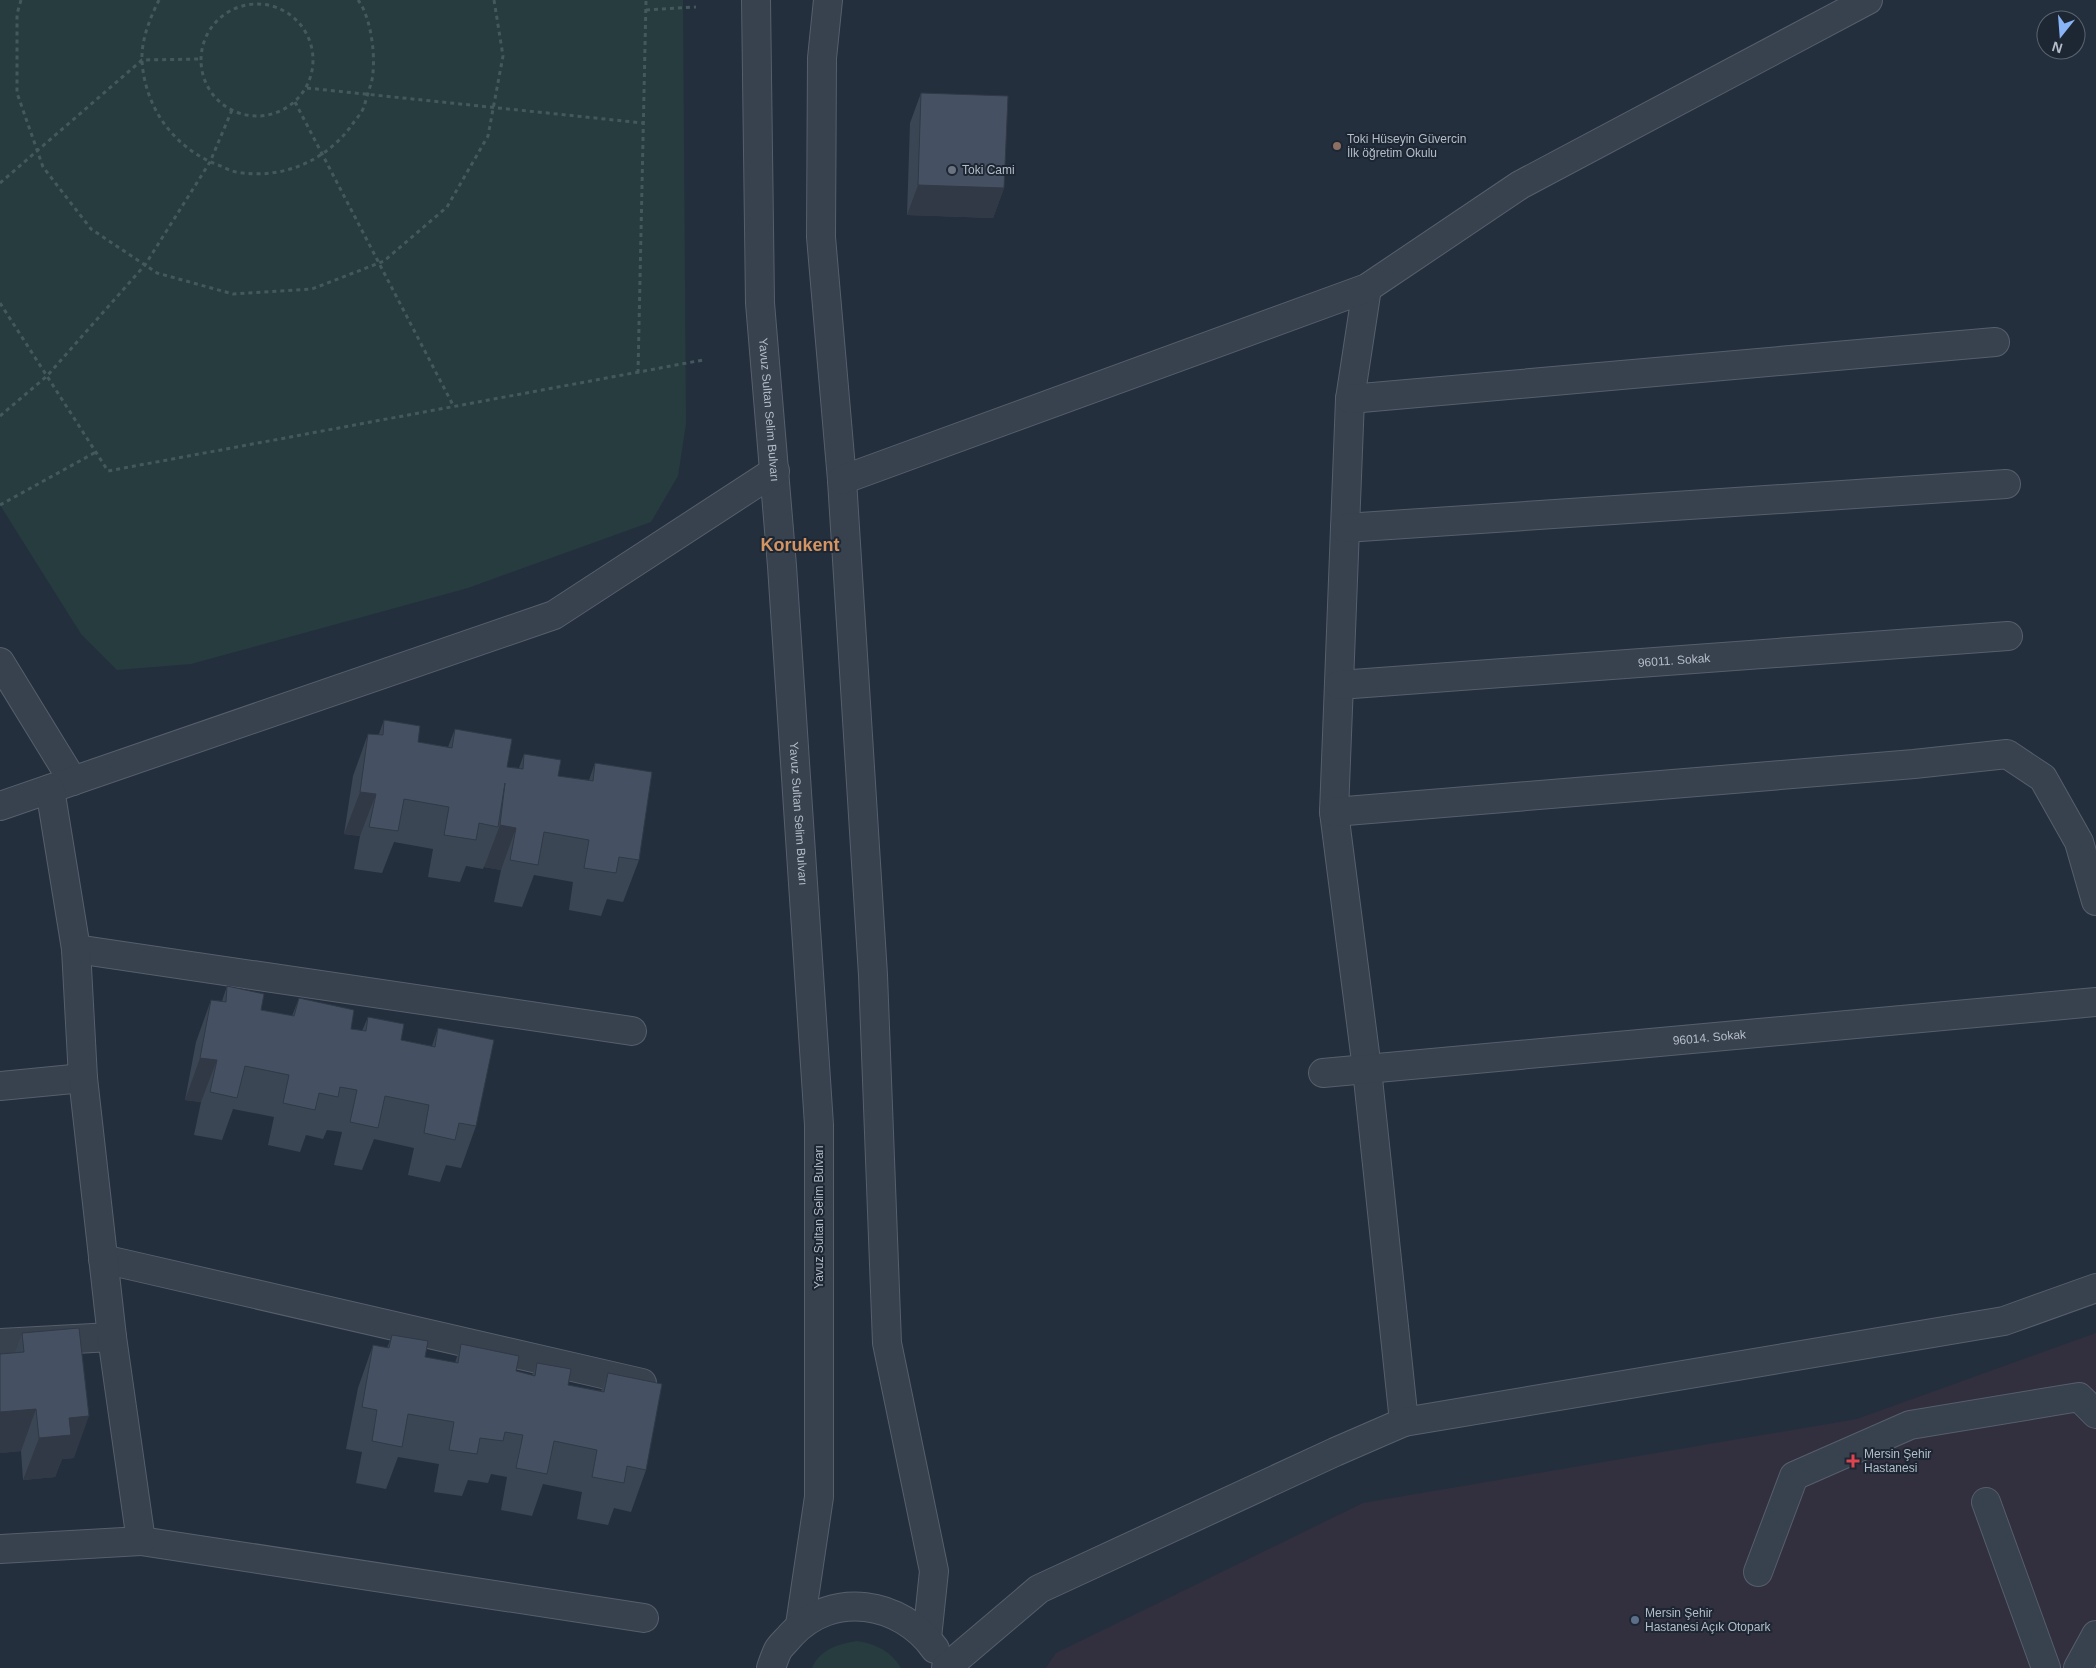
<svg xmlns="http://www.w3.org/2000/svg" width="2096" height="1668" viewBox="0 0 2096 1668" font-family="Arial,sans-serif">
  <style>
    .medical { fill: #32303f }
    .green { fill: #263c3f }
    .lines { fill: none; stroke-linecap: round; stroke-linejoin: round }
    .minor-casing { stroke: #565f6c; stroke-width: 30 }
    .path { stroke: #44595c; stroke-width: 3; stroke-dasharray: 4 4; stroke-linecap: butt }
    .minor { stroke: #38414e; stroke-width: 28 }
    .wall { fill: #3b4654 }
    .shaded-wall { fill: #303945 }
    .building { fill: #455162; stroke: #303945 }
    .education-dot { fill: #8d6e63; stroke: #1d2633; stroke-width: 2 }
    .worship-dot { fill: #6b7280; stroke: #1d2633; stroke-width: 2 }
    .health-dot { fill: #e0444e; stroke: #1d2633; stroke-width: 2 }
    .service-dot { fill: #5c6f8a; stroke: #1d2633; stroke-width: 2 }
    .labels { text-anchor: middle; stroke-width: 4; stroke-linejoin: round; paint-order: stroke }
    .poi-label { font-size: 12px; fill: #b4bcc9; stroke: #1d2633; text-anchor: start }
    .street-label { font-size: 12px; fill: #b4bcc9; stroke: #1d2633 }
    .district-label { font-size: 18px; font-weight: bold; fill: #d59563; stroke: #1d2633 }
  </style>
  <rect width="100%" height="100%" fill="#242f3e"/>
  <path class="medical" d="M2096,1333V1668H1046L1056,1653L1363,1503L1857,1419Z"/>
  <path class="green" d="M0,0H683L686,424L678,476L651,522L468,588L191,664L117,670L81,634L0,505Z
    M857,1641C876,1644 891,1651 901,1668H812C820,1649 839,1644 857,1641Z"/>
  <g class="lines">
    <defs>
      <g id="minor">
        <path id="s1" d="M756,0L760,303L782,566L819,1125V1497L800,1625"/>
        <path d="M828,0L822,58L821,237L842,480L873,975L887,1343L934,1571L927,1638"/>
        <path d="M1367,288L1350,399L1334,812L1367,1069L1404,1422"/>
        <path d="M1350,399L1995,342"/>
        <path d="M842,480L1367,288L1520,185L1868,0"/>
        <path d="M1345,528L2006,484"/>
        <path d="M0,662L73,781"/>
        <path id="s2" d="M1339,685L2008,636"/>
        <path d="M0,806L554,615L775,471"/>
        <path d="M1334,812L1914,764L2007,754L2043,778L2079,842L2096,901"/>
        <path d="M76,949L632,1031"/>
        <path id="s3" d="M1323,1073L2096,1002"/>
        <path d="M0,1086L83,1078"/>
        <path d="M103,1259L642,1383"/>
        <path d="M0,1343L112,1337"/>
        <path d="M1986,1502L2046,1668"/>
        <path d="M141,1541L644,1618"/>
        <path d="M0,1549L141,1541L112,1337L83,1078L76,949L50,789"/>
        <path d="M1758,1572L1794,1476L1910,1425L2079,1397L2096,1414"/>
        <path d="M771,1668C773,1662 775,1656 778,1650C781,1645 787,1640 791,1635C832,1590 901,1601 935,1649"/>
        <path d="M946,1668L1039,1589L1335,1452L1404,1422L2004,1321L2096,1288"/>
        <path d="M2078,1668L2096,1635"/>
      </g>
    </defs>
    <use href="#minor" class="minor-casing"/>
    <path class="path" d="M21,0L17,14V93L43,167L91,229L157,273L233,294L312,289L379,263L384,261L447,207L488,136L503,56L494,0
      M159,0C150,18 141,40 142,61C145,108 174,148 218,165C224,167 230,171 236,172C281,180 325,162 352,125C355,120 360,115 363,109C366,101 368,92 371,84C377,63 372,18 358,0
      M201 60a56 56 0 1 1 112 0a56 56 0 1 1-112 0Z
      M646,10L696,7
      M307,88L643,123
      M295,102L454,407
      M0,183L142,60L201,59
      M0,303L108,471L703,360
      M638,373L646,0
      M0,416L47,376L145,265L210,162L232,110
      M0,505L96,452"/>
    <use href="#minor" class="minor"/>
  </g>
  <path class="wall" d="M921,93L1004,188L993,218L907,215L910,123Z
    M384,720L418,742L448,747L455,729L507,767L519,768L524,754L558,776L589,780L595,763L639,860L623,902L607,899L601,916L569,910L573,882L534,875L522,907L494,902L501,870L484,867L485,864L483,869L466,866L460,882L428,877L433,849L394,842L382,873L354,869L360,836L344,834L353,776L368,734H379Z
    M227,986L261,1010L292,1016L299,998L351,1029L362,1031L368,1017L401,1040L432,1046L438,1028L476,1126L461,1168L446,1165L440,1182L408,1175L414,1148L374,1139L362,1170L334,1165L342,1132L327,1130L323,1139L306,1135L300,1152L268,1145L274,1117L233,1109L222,1140L194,1135L201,1102L185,1100L196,1042L211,1000L222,1001Z
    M22,1333L74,1458L62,1459L55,1477L23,1480L21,1451L0,1453V1354L15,1352Z
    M392,1335L425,1357L455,1363L461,1344L516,1371L532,1375L537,1363L568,1385L601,1391L608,1373L646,1470L631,1512L614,1508L608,1525L577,1519L582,1492L543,1484L532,1516L501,1510L507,1477L491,1474L488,1483L468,1480L462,1496L434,1492L439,1464L398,1457L386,1489L356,1483L362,1452L346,1449L358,1388L373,1345L387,1348Z"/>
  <path class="shaded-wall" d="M918,185L1004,188L993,218L907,215Z
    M360,792L376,794L360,836L344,834Z
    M500,825L516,828L501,870L484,867Z
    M200,1058L217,1060L201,1102L185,1100Z
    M36,1409L21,1451L0,1453V1412Z
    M89,1416L74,1458L62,1459L55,1477L23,1480L39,1438L69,1418Z"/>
  <path class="building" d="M921,93L1008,96L1004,188L918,185Z
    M384,720L420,726L418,742L452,748L455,729L512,739L507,767L523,769L524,754L561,760L558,776L593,781L595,763L652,772L639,860L619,857L616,873L584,868L589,840L544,832L538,865L510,860L516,828L500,825L505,783L498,827L479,823L476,840L444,835L449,807L404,799L398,831L369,827L376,794L360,792L368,734L383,735Z
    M227,986L264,994L261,1010L294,1016L299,998L354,1010L351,1029L366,1031L368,1017L404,1024L401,1040L435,1047L438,1028L494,1040L476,1126L459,1123L455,1140L424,1133L429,1105L385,1096L378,1128L350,1122L357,1090L340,1087L338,1097L319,1093L315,1110L283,1103L289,1075L245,1066L237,1098L210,1092L217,1060L200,1058L211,1000L226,1002Z
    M79,1328L89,1416L69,1418L71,1435L39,1438L36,1409L0,1412V1354L24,1352L22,1333Z
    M392,1335L428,1341L425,1357L458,1363L461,1344L519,1356L516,1371L535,1376L537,1363L571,1369L568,1385L604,1392L608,1373L662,1384L646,1470L627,1466L624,1483L592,1477L597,1450L554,1441L547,1474L516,1468L523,1435L505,1432L503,1441L480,1438L477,1454L449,1450L454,1422L408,1414L402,1447L372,1441L377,1410L362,1407L373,1345L389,1348Z"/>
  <circle class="education-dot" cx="1337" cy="146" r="5"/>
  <circle class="worship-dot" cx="952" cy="170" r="5"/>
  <path class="health-dot" d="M1850.5 1453.5h5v5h5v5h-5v5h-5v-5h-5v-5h5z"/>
  <circle class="service-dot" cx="1635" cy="1620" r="5"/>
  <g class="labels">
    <g class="poi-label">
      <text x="1347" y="143">Toki Hüseyin Güvercin<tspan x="1347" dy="14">İlk öğretim Okulu</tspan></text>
      <text x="962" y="174">Toki Cami</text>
      <text x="1864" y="1458">Mersin Şehir<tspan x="1864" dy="14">Hastanesi</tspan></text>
      <text x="1645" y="1617">Mersin Şehir<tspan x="1645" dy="14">Hastanesi Açık Otopark</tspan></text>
    </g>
    <g class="street-label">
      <text dy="4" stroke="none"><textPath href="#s1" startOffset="410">Yavuz Sultan Selim Bulvarı</textPath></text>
      <text dy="4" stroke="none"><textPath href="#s2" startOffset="336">96011. Sokak</textPath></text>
      <text dy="4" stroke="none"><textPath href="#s1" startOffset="815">Yavuz Sultan Selim Bulvarı</textPath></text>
      <text dy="4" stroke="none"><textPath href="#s3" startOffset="388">96014. Sokak</textPath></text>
      <text transform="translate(819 1217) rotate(-90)" y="4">Yavuz Sultan Selim Bulvarı</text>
    </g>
    <g class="district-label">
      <text x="800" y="551">Korukent</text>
    </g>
  </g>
  <g transform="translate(2061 35) rotate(197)"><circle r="24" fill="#1d2633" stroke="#59626f"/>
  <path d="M0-4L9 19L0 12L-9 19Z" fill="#8ab4f8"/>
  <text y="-8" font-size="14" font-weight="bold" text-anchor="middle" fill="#b4bcc9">N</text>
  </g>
</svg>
